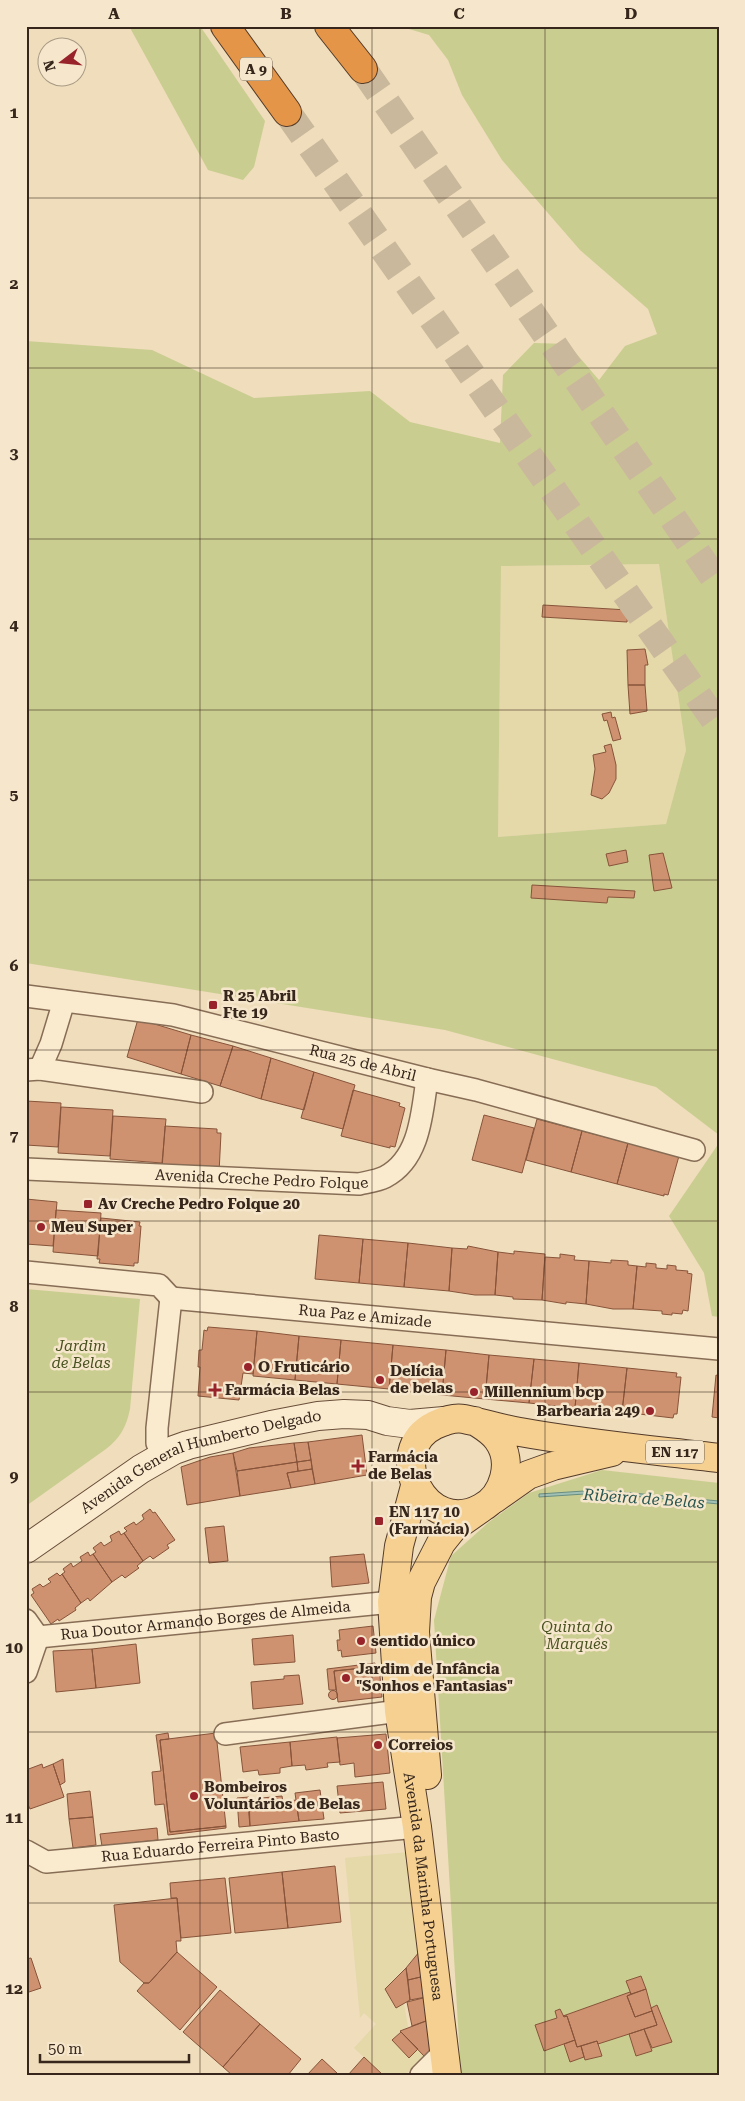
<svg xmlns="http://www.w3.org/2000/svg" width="745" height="2101" viewBox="0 0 745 2101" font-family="'Roboto Serif',serif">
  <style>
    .farmland { fill: #e5d8a9 }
    .green { fill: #cacd90; fill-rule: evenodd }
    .water { fill: #a0c0b5; stroke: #688e82 }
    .building { fill: #cf9270; stroke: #87543a }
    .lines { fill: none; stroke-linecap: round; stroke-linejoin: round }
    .highway-tunnel { stroke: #cab89c; stroke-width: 28; stroke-dasharray: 28 14; stroke-linecap: butt }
    .street-casing { stroke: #876d55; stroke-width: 24 }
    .secondary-casing { stroke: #694e39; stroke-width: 30 }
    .primary-casing { stroke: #543b2a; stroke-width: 30 }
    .highway-casing { stroke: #543b2a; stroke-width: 30 }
    .street { stroke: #faebcf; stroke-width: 21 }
    .secondary { stroke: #faebcf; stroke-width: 28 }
    .primary { stroke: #f5d091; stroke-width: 28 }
    .highway { stroke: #e49547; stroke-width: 28 }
    .grid { fill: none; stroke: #36261b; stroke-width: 1; stroke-opacity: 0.55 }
    .poi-dot { fill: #98232b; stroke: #f6e7cc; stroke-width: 2 }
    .labels { text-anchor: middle; stroke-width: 5; stroke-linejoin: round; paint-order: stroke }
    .shield { fill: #f6e7cc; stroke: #706050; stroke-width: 1 }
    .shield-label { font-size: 14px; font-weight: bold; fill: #36261b }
    .poi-label { font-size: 15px; font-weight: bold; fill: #36261b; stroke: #f6e7cc; text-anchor: start }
    .street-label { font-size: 15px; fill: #36261b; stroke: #f6e7cc }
    .park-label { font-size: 15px; font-style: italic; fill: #495320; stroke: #f6e7cc }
    .water-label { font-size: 16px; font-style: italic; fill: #295651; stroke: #f6e7cc }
    .neatline { fill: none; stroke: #36261b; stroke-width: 2 }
    .grid-label { font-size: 16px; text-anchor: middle; font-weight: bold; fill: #36261b }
  </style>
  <rect width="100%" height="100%" fill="#efddbc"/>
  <path class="farmland" d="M659,564L686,750L666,824L498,837L501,566Z
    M408,1852L423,1948L385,1989L395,2008L404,2004L408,2027L401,2030L392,2040L409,2058L418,2049L424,2056L405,2075H383L354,2048L376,2024L364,2013L360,2018L345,1858Z"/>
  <path class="green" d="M129,26H200L265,121L254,167L243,180L208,170Z
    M399,26H719V1135L656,1087L445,1030L26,963V341L152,350L254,398L370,391L410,422L500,443L503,375L534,343L568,344L599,380L625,346L657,334L648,309L580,250L502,160L462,95L448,60L429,35ZM659,564L686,750L666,824L498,837L501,566Z
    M719,1143V1317L712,1316L704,1273L669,1216Z
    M26,1289L140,1299L130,1409C126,1428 120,1438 106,1449L26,1506Z
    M602,1470L719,1483V2075H461L434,1620L451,1556L489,1522L529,1493Z"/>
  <path class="water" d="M599,1490L719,1501V1504L600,1493L539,1497V1494Z"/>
  <path class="building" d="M543,605L628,610L627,622L542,617Z
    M645,649L648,665H645V685H628L627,650Z
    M628,685H645L647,711L630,714Z
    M611,712L612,718L615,717L621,739L613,741L607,720L604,721L602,714Z
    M611,744L616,765V779L609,793L602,799L591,795L595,769L593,755L606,752L604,746Z
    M626,850L628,862L609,866L606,854Z
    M663,853L672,888L654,891L649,855Z
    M532,885L635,891L634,898L608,897L607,903L531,898Z
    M138,1019L191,1035L181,1074L127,1057Z
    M191,1035L233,1046L220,1086L181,1074Z
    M233,1046L271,1058L261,1099L220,1086Z
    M271,1058L314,1072L304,1110L261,1099Z
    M314,1072L355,1085L343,1129L301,1118Z
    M353,1090L400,1103L399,1106L405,1108L395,1147L390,1146V1148L341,1136Z
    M26,1101L61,1103L58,1147L26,1145Z
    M61,1107L113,1110L110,1156L58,1153Z
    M484,1115L534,1128L522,1173L472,1160Z
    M113,1116L166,1119L162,1163L110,1159Z
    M537,1119L582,1131L571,1172L526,1160Z
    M165,1126L217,1129V1133H221L219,1173L162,1169Z
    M582,1131L628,1143L617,1184L571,1172Z
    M628,1143L679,1156L668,1195L664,1194V1196L617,1184Z
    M26,1199L57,1202L53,1246L26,1244Z
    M56,1210L101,1213L98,1256L53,1252Z
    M101,1218L140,1222L139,1226H141L138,1263H134V1266L99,1263L100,1259H97Z
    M319,1235L363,1239L359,1283L315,1279Z
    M363,1239L408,1243L404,1287L359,1283Z
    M408,1243L452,1248L449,1291L404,1287Z
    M468,1246L498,1252L495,1295H475L449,1291L452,1248L467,1249Z
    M514,1251L545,1254L542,1300L513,1299V1297L495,1295L498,1252L514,1254Z
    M560,1254L575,1256L574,1260L589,1261L586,1304L566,1302V1304L542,1300L545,1257L560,1258Z
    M611,1260L628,1261V1265L637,1266L633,1309H613L586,1304L589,1261L611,1263Z
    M646,1263L656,1264V1268L667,1269V1265L676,1266V1270L688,1271L687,1273L692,1274L688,1311L683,1310L682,1314L672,1313V1315L662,1314V1311L633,1309L637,1266L646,1267Z
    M208,1327L257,1331L253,1374L243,1373L239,1400L198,1396L200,1367H198L199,1350H202L204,1330L207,1331Z
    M257,1331L299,1336L295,1380L253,1376Z
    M299,1336L341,1340L337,1384L295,1380Z
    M341,1340L393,1345L389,1389L337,1384Z
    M393,1345L446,1350L442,1395L389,1389Z
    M446,1350L489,1355L485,1399L442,1395Z
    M489,1355L534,1359L529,1403L485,1399Z
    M534,1359L579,1363L575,1408L529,1403Z
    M579,1363L627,1368L622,1412L575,1408Z
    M627,1368L677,1373L676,1377H681L677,1414H674L673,1418L622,1412Z
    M716,1375L719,1376V1418L712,1417Z
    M362,1435L367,1475L315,1484L308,1442Z
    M308,1442L311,1460L297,1462L294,1443Z
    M294,1443L297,1462L237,1471L233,1453L249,1448Z
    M233,1453L240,1496L187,1505L181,1467L210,1457Z
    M311,1460L312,1469L298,1471L297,1462Z
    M297,1462L298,1471L287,1473L291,1488L240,1496L237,1471Z
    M312,1469L315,1484L291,1488L287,1473Z
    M150,1509L153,1513L155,1512L175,1540L167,1545L169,1548L153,1559L150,1556L143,1561L124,1533L127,1531L124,1528L134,1522L136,1525L144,1519L142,1515Z
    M224,1526L228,1561L209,1563L205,1528Z
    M119,1531L121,1535L124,1533L143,1561L137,1566L139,1568L125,1578L122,1575L112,1582L93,1554L96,1552L93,1548L101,1542L104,1546L112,1541L110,1536Z
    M88,1552L90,1556L93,1554L112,1582L90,1601L88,1598L81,1603L62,1574L65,1572L63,1569L71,1563L73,1567L82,1561L80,1557Z
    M364,1554L369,1583L332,1587L330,1557Z
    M57,1573L60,1576L62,1574L81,1603L75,1608L76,1610L59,1621L58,1619L51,1624L31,1595L34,1593L32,1589L40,1584L43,1587L51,1582L48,1579Z
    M373,1626L376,1653L342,1657L341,1650L338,1651L337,1640H340L339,1630Z
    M293,1635L295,1662L254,1665L252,1639Z
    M136,1644L140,1683L96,1688L92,1649Z
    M92,1649L96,1688L56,1692L53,1651Z
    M375,1663L376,1667L334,1671L336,1690H329L327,1669Z
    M379,1666L382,1697L338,1702L334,1671Z
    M299,1675L303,1704L253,1709L251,1682L284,1679V1676Z
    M328.5 1695a4.5 4.5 0 1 1 9 0a4.5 4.5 0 1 1-9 0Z
    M168,1733L169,1739L160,1740L170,1832L226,1826V1828L168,1835L164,1804L155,1805L152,1772L161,1771L156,1735Z
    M216,1733L226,1826L170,1832L160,1740Z
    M386,1734L390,1773L355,1777L354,1763L340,1765L337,1738Z
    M337,1737L340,1762L327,1763L328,1767L306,1770L305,1765L292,1766L290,1742Z
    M290,1742L292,1766L280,1768V1773L259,1775L258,1770L243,1772L240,1747Z
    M63,1759L65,1782L60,1785L53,1764Z
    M42,1764L43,1768L53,1764L64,1797L30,1809L26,1800V1770Z
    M383,1782L386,1809L340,1813L337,1786Z
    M320,1790L324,1819L299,1821L295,1793Z
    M90,1791L93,1817L69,1819L67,1794Z
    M282,1796L283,1802L296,1800L299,1821L250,1826L248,1805L263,1803L262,1798Z
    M249,1797L250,1826L239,1827L237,1798Z
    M93,1817L96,1845L73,1848L69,1819Z
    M157,1828L158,1840L102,1846L100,1834Z
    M335,1866L341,1922L288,1928L282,1872Z
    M282,1872L288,1928L235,1933L229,1878Z
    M225,1878L231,1933L181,1938L177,1898H171L170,1883Z
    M177,1898L181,1941H176L177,1952L149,1983H144L120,1962L114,1905Z
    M424,1946L429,1975L408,1980L406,1968Z
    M177,1952L217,1987L180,2030L137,1991L144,1983H149Z
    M31,1958L41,1988L26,1993V1959Z
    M406,1968L410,2000L396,2008L385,1989Z
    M429,1975L431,1996L410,2000L408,1980Z
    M641,1976L646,1989L631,1994L626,1981Z
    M646,1989L652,2011L635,2017L627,1996Z
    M220,1990L260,2024L223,2067L183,2032Z
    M630,1992L631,1994L627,1996L635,2017L652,2011L657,2025L598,2044L597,2041L577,2047L567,2016H563Z
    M431,1996L434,2018L412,2026L407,2002Z
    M657,2005L672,2042L652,2048L644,2029L657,2025L651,2008Z
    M560,2009L564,2017L567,2016L575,2040L544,2051L535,2025L557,2018L555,2011Z
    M434,2018L437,2044L424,2056L400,2031Z
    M260,2024L301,2059L288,2075H232L223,2067Z
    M644,2029L652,2051L636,2056L629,2034Z
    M401,2032L418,2049L409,2058L392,2040Z
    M575,2040L577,2047L581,2046L584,2057L570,2062L564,2044Z
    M597,2041L602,2056L585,2060L581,2046Z
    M364,2057L383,2075H348Z
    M322,2059L337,2073L336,2075H307Z"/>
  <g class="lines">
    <path class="highway-tunnel" d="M363,69L719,585
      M287,112L719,726"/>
    <defs>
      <g id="street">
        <path id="s1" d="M26,996L173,1015L427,1079L476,1090L694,1150"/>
        <path d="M40,1069L51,1044L64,1001"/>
        <path d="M26,1070L40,1069L202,1092"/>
        <path id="s2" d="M26,1169L359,1184C367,1182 377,1181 385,1177C420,1159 422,1113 427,1079"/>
        <path d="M26,1272L159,1285L171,1298"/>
        <path id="s3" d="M163,1456L157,1443V1428L171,1298L719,1349"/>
        <path id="s4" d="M26,1620L38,1637L392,1602"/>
        <path d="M26,1672L38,1637"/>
        <path d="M225,1734L399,1711"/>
        <path id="s5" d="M26,1851L46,1862L417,1827"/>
        <path d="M421,2075L445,2051"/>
      </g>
      <g id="secondary">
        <path id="s6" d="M26,1549L141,1469L174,1450L188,1445L271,1425L318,1416L344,1414L368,1415L387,1421L410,1424L444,1421"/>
      </g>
      <g id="primary">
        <path d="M475,1421C484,1427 492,1431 498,1440C514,1462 504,1496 481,1508C426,1538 382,1451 435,1425C444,1421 454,1417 464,1419C483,1423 501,1429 520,1432C586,1444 652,1450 719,1458"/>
        <path id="s7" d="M415,1486L399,1546L392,1602L399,1711L417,1827L447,2075"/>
        <path d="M494,1499L528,1475L553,1466L612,1452"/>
        <path d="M427,1775L415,1632L417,1597L421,1582L441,1543L453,1528L480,1509"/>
      </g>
      <path id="highway" d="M225,26L287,112
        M329,26L363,69"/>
    </defs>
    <use href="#street" class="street-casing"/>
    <use href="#secondary" class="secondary-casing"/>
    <use href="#primary" class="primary-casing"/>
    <use href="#highway" class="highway-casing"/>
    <use href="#street" class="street"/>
    <use href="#secondary" class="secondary"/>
    <use href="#primary" class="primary"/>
    <use href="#highway" class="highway"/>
  </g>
  <path class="grid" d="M200,26V2075M372,26V2075M545,26V2075M26,198H719M26,368H719M26,539H719M26,710H719M26,880H719M26,1050H719M26,1221H719M26,1392H719M26,1562H719M26,1732H719M26,1903H719"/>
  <g class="poi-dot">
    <rect x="208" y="1000" width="10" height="10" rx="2.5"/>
    <rect x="83" y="1199" width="10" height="10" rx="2.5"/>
    <circle cx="41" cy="1227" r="5"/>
    <circle cx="248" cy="1367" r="5"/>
    <circle cx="380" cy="1380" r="5"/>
    <path d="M212.5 1382.5h5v5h5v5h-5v5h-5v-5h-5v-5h5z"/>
    <circle cx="474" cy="1392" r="5"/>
    <circle cx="650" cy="1411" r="5"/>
    <path d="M355.5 1458.5h5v5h5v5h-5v5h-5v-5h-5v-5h5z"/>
    <rect x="374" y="1516" width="10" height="10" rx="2.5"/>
    <circle cx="361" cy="1641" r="5"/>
    <circle cx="346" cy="1678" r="5"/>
    <circle cx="378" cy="1745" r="5"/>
    <circle cx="194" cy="1796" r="5"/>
  </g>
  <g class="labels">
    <g class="shield">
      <rect x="240" y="57.5" width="32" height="23" rx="4"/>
      <rect x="646" y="1440.5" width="58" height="23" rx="4"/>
    </g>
    <g class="shield-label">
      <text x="256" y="74">A 9</text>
      <text x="675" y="1457">EN 117</text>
    </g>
    <g class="poi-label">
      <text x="223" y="1001">R 25 Abril<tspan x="223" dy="17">Fte 19</tspan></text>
      <text x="98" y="1209">Av Creche Pedro Folque 20</text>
      <text x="51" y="1232">Meu Super</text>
      <text x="258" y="1372">O Fruticário</text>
      <text x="390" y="1376">Delícia<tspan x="390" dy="17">de belas</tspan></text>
      <text x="225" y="1395">Farmácia Belas</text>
      <text x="484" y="1397">Millennium bcp</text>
      <text x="640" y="1416" text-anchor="end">Barbearia 249</text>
      <text x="368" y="1462">Farmácia<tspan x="368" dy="17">de Belas</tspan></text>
      <text x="389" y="1517">EN 117 10<tspan x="389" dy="17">(Farmácia)</tspan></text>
      <text x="371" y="1646">sentido único</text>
      <text x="356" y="1674">Jardim de Infância<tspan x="356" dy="17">"Sonhos e Fantasias"</tspan></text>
      <text x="388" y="1750">Correios</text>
      <text x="204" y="1792">Bombeiros<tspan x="204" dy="17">Voluntários de Belas</tspan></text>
    </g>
    <g class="street-label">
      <text dy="5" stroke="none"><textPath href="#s1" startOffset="344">Rua 25 de Abril</textPath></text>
      <text dy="5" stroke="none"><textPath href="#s2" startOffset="236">Avenida Creche Pedro Folque</textPath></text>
      <text dy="5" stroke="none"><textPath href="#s3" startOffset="355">Rua Paz e Amizade</textPath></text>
      <text dy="5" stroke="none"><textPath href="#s6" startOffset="199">Avenida General Humberto Delgado</textPath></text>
      <text dy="5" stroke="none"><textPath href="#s4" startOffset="189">Rua Doutor Armando Borges de Almeida</textPath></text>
      <text dy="5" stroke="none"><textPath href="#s5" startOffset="198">Rua Eduardo Ferreira Pinto Basto</textPath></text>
      <text dy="5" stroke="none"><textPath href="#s7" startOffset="405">Avenida da Marinha Portuguesa</textPath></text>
    </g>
    <g class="park-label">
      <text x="81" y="1351">Jardim<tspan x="81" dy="17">de Belas</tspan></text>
      <text x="577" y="1632">Quinta do<tspan x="577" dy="17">Marquês</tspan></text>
    </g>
    <g class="water-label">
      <text transform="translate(644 1498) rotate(4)" y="6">Ribeira de Belas</text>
    </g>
  </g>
  <rect width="745" height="2101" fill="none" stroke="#f6e7cc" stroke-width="55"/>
  <g transform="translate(62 62) rotate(254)"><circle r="24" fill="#f6e7cc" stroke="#a99a85"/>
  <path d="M0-4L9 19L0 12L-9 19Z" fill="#98232b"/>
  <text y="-8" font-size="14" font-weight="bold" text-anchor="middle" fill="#36261b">N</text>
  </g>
  <path d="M40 2054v8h149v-8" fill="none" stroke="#36261b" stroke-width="2.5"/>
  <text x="48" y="2054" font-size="15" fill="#36261b" stroke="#f6e7cc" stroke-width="4" paint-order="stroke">50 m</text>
  <rect x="28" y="28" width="690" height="2046" class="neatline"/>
  <g class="grid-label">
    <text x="114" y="19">A</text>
    <text x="286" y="19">B</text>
    <text x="459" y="19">C</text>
    <text x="631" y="19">D</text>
    <text x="14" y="118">1</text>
    <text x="14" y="289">2</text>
    <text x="14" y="459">3</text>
    <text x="14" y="630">4</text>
    <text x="14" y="800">5</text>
    <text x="14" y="971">6</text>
    <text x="14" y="1141">7</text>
    <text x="14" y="1312">8</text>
    <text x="14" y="1482">9</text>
    <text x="14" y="1653">10</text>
    <text x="14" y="1823">11</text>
    <text x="14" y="1994">12</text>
  </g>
</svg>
